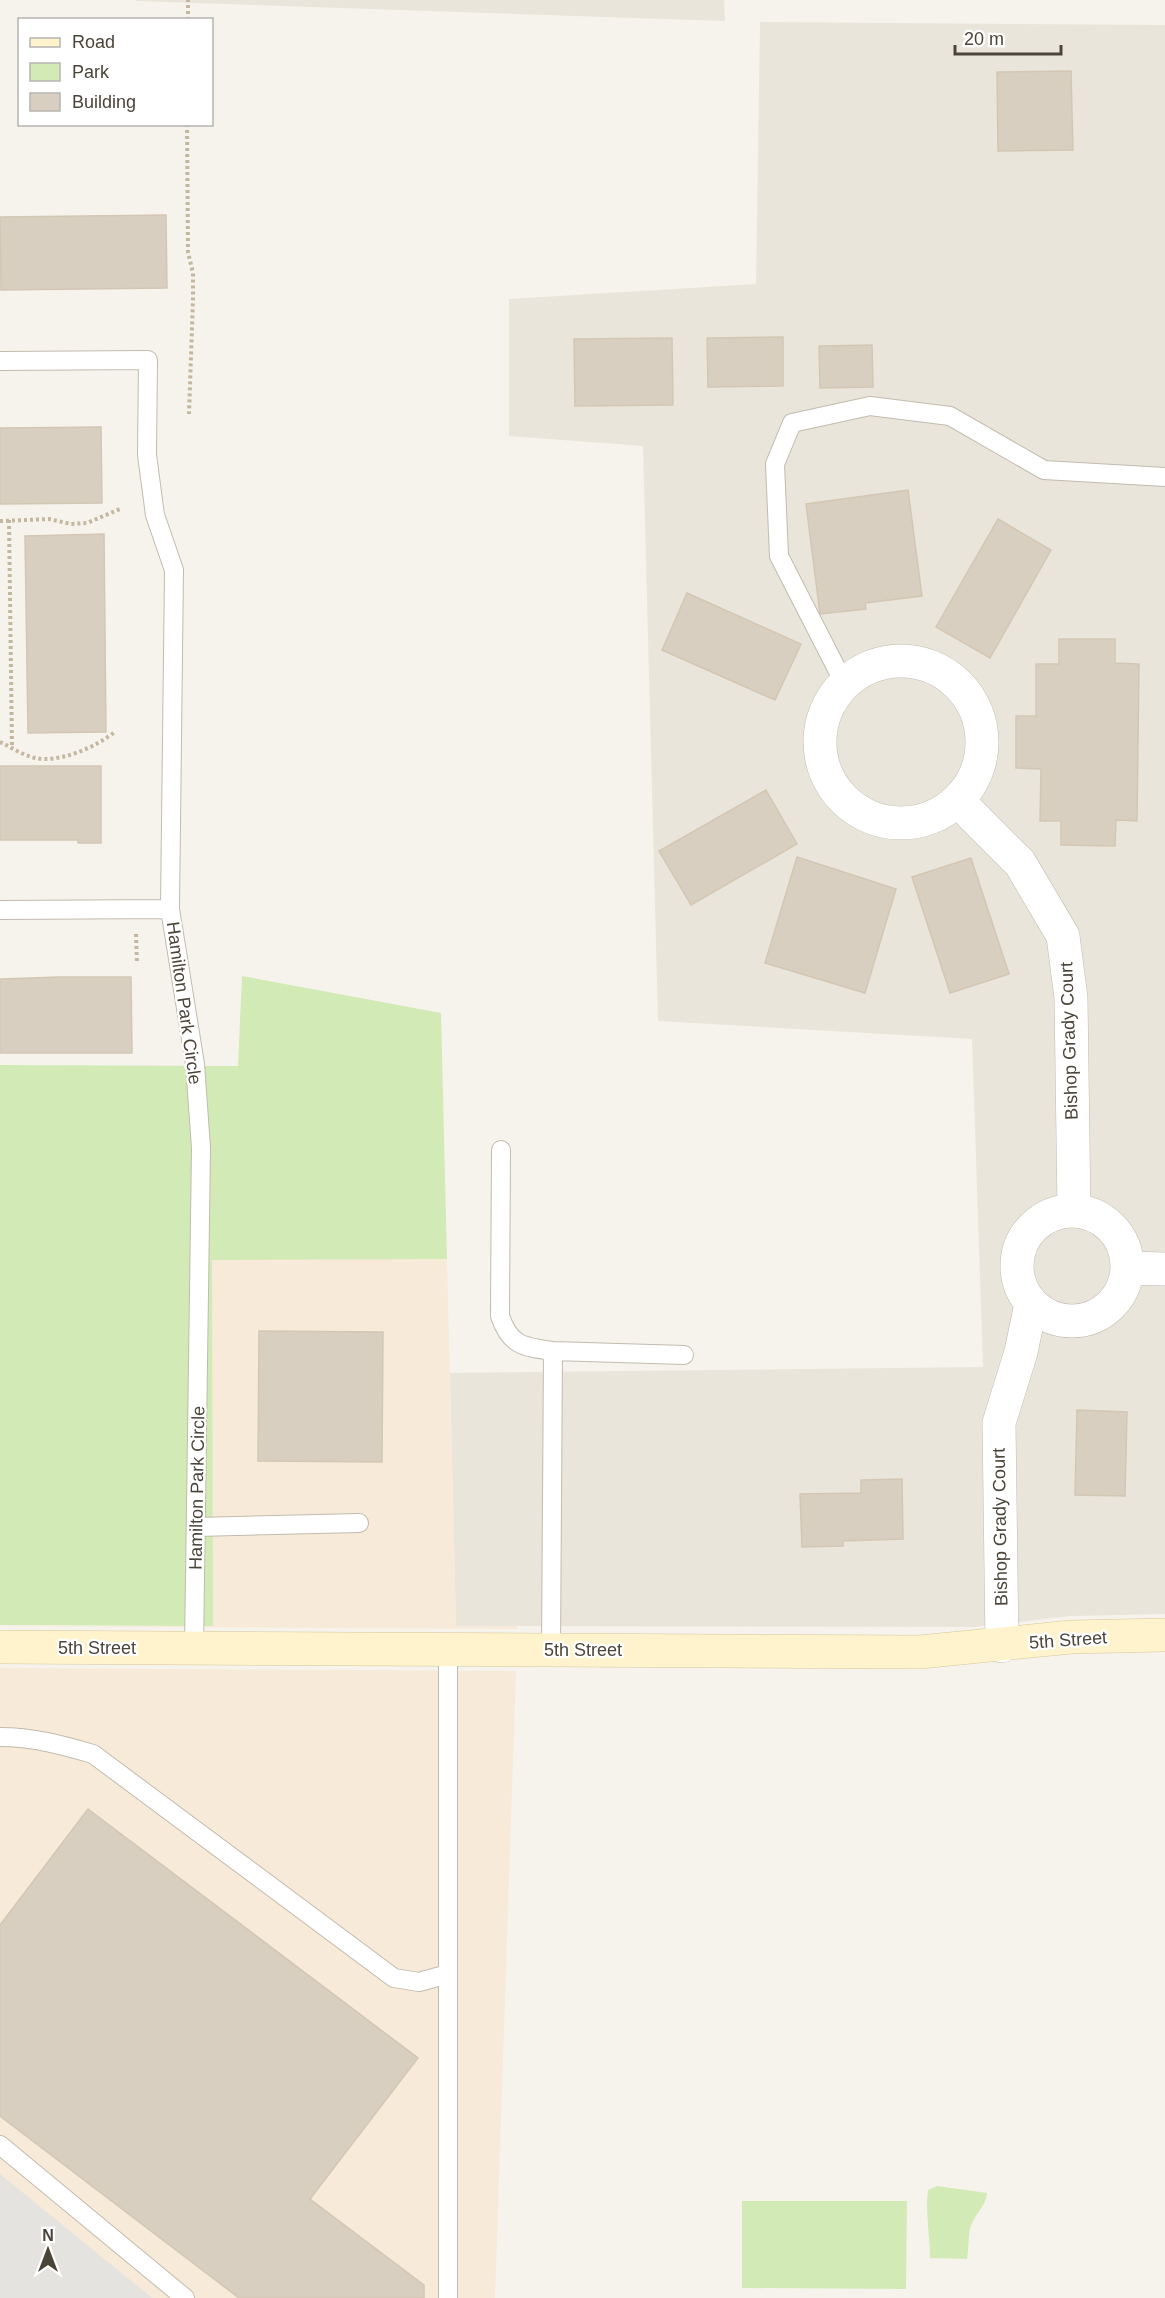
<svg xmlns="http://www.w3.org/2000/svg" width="1165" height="2298" viewBox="0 0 1165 2298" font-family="Helvetica,sans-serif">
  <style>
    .residential { fill: #eae5da }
    .commercial { fill: #f7ead8 }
    .green { fill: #d2eab5 }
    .parking { fill: #e5e3e0 }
    .building { fill: #d8cfc1; stroke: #d3c7b4; stroke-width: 1.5 }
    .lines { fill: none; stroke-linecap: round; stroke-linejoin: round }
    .lane-casing { stroke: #c2bbae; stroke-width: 20 }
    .street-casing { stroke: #c2bbae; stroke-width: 34 }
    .secondary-casing { stroke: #d6c79b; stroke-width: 34 }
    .path { stroke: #c4b79f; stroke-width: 4; stroke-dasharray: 3 3; stroke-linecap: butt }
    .lane { stroke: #fff; stroke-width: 18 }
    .street { stroke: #fff; stroke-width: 33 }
    .secondary { stroke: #fff3cd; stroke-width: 33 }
    .labels { text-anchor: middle; stroke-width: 4.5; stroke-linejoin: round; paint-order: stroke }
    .street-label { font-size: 18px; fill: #4b4439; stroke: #fff }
  </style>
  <rect width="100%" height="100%" fill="#f6f3ec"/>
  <path class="residential" d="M136,0H724L725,21L136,1Z
    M760,22L1165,25V1614L1071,1616L975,1627L456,1626L450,1373L983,1367L972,1039L658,1021L643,446L509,436V299L756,284Z"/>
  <path class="commercial" d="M212,1259H447L456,1626H517V1629L0,1626H213Z
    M0,1668L516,1671L495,2298H0Z"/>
  <path class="green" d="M242,976L441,1013L447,1259L212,1260L213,1626L0,1625V1065L238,1066Z
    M937,2186L987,2193C986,2207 974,2214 970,2229C968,2238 969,2249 967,2259L930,2258C930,2235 925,2213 928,2190Z
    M742,2201H907L906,2289L742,2288Z"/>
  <path class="parking" d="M0,2174L152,2298H0Z"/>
  <path class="building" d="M1071,71L1073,150L998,151L997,72Z
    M166,215L167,288L1,290L0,217Z
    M783,337V386L708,387L707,338Z
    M672,338L673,405L575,406L574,339Z
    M872,345L873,387L820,388L819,346Z
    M101,427L102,503L0,504V428Z
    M908,490L922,596L865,603L866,609L820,614L806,504Z
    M998,519L1051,550L990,658L936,627Z
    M104,534L106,732L28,733L25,536Z
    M687,593L801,644L775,700L662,650Z
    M1059,639H1115V663L1139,664L1137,821L1116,820L1115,846L1061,845V821H1040L1041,769L1016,768V716H1036V664H1059Z
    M0,766H101V843H78V840H0Z
    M766,790L797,844L691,905L659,851Z
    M797,857L896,889L865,993L765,963Z
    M971,858L1009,974L950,993L912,877Z
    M60,977H131L132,1053H0V979Z
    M259,1331L383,1332L382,1462L258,1461Z
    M1077,1410L1127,1412L1125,1496L1075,1495Z
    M902,1479L903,1539L843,1541V1546L802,1547L800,1494L861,1493V1480Z
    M88,1809L418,2058L310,2199L424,2285V2298H239L0,2116V1925Z"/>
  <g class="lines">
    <defs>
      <path id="lane" d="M0,361L148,360L147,455L155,515L174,570L170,909L195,1064L201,1148L194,1649
        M844,683L779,556L775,464L792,423L870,406L950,416L1044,470L1165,477
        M0,910L170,909
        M501,1150L500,1316C510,1346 524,1347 553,1351
        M197,1527L359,1523
        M551,1650L553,1351L684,1355
        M0,1737C33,1737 62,1745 93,1754L394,1978L419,1982L448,1974V1649
        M448,1974V2298
        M0,2145L185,2298"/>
      <path id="street" d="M820 742a81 81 0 1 1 162 0a81 81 0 1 1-162 0Z
        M958,801L1020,863L1063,936L1071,998L1074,1211
        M1017 1266a55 55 0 1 1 110 0a55 55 0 1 1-110 0Z
        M1128,1268L1165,1269
        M1002,1646L999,1423L1021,1352L1031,1304"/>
      <path id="secondary" d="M0,1647L920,1652L1071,1637L1165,1635"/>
    </defs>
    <use href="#lane" class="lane-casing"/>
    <use href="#street" class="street-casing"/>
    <use href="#secondary" class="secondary-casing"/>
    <path class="path" d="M188,20V0
      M187,124L188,252L193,273V299L189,414
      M9,520L12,748
      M0,521L49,519L71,524L87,523L120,509
      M0,742C11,747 22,755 35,758C61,763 95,747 115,732
      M136,934L137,964"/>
    <use href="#lane" class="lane"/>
    <use href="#street" class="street"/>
    <use href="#secondary" class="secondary"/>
  </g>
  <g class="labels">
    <g class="street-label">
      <text transform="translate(184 1003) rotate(82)" y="6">Hamilton Park Circle</text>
      <text transform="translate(1069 1041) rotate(-92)" y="6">Bishop Grady Court</text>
      <text transform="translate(197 1488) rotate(-89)" y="6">Hamilton Park Circle</text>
      <text transform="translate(1000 1527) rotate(-91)" y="6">Bishop Grady Court</text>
      <text transform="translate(1068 1640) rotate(-4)" y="6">5th Street</text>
      <text x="97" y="1654">5th Street</text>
      <text x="583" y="1656">5th Street</text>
    </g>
  </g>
  <rect x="18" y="18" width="195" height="108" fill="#ffffff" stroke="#b7b4b0" stroke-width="1.5"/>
  <rect x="30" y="38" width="30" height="9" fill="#fff3cd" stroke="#b7b4b0" stroke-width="1.5"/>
  <text x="72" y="48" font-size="18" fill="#4b4439">Road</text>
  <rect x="30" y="63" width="30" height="18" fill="#d2eab5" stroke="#b7b4b0" stroke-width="1.5"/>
  <text x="72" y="78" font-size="18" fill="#4b4439">Park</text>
  <rect x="30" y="93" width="30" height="18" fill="#d8cfc1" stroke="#b7b4b0" stroke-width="1.5"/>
  <text x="72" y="108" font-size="18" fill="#4b4439">Building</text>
  <g transform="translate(48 2250)" stroke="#ffffff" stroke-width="4.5" paint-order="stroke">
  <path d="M0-4.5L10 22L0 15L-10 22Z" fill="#4b4439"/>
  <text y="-9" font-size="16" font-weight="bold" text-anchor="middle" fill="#4b4439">N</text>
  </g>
  <path d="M955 45v9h106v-9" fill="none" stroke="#4b4439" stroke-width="3"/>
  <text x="964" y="45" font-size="18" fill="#4b4439" stroke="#ffffff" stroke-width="4.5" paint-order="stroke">20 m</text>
</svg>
